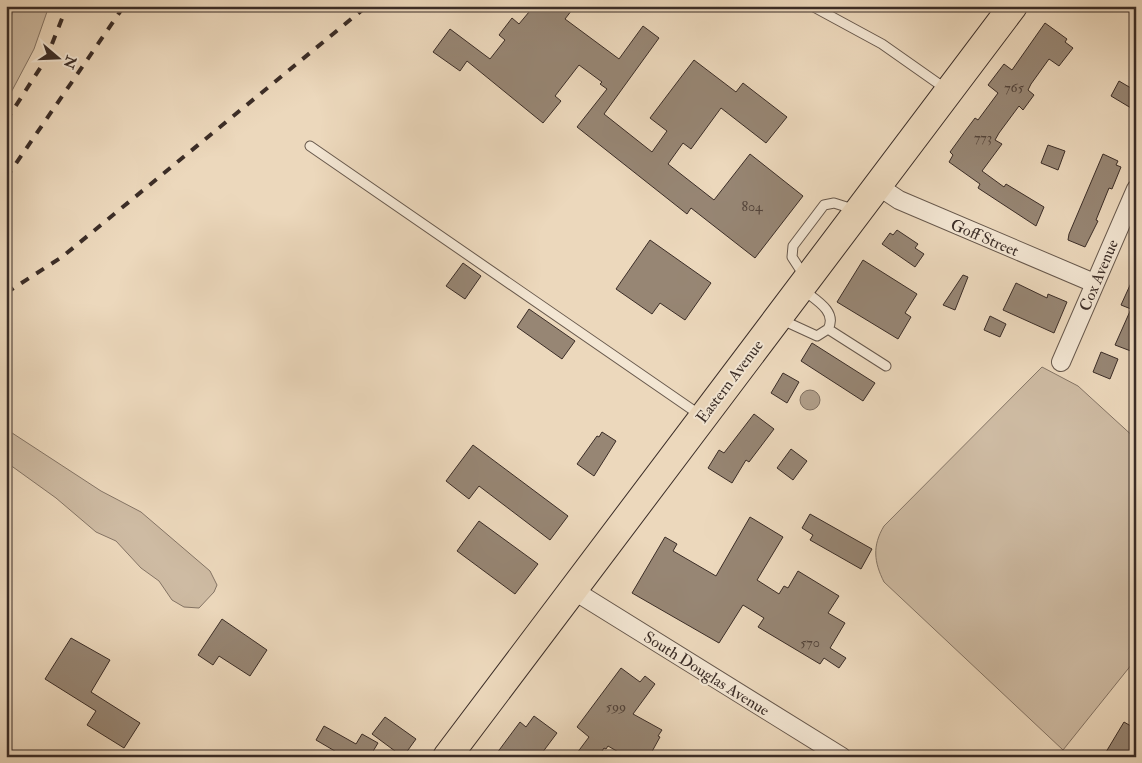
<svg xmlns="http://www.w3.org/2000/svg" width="1142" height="763" viewBox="0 0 1142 763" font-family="'IM FELL Double Pica',serif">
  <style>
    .green { fill: #cebba3; stroke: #847465 }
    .water { fill: #b09e89; stroke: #817162 }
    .building { fill: #978674; stroke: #3b2d27 }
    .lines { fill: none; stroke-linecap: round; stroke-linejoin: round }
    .lane-casing { stroke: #67584c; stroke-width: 11 }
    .street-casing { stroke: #67584c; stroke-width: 20 }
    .primary-casing { stroke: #3b2d27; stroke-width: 30 }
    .lane { stroke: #f3e6d3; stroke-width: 9 }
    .street { stroke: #f3e6d3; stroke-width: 18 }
    .primary { stroke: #ecd8bc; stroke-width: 28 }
    .rail { stroke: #3b2d27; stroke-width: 4; stroke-dasharray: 9 9; stroke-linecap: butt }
    .labels { text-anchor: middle; stroke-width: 4; stroke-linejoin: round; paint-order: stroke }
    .number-label { font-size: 14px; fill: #52433a }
    .street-label { font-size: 16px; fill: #3b2d27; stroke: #f3e6d3 }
  </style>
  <rect width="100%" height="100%" fill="#ecd8bc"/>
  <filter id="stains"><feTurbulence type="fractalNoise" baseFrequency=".004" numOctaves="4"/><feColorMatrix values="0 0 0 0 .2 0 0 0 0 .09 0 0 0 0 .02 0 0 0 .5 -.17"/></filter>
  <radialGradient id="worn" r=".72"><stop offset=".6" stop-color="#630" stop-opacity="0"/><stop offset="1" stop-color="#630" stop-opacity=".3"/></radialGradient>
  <path class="green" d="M15,6H49L34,49L6,102V31Z
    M1042,367L1078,386L1136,439V659L1063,750L884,582C874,562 872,546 884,526Z
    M6,429L101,491L141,512L210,571L217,585L214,592L199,608L184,607L172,600L159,581L141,568L116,541L96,532L56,498L6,462Z"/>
  <path class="water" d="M800 400a10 10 0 1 1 20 0a10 10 0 1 1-20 0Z"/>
  <path class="building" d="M534,6H575L565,19L619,59L643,26L659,38L604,114L652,152L667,131L650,118L694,60L736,92L743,83L787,117L766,143L721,108L691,149L683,143L668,164L714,200L750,154L803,196L755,258L691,208L687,214L577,127L607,89L600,84L602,82L579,65L555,96L561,101L543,123L467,61L460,71L433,52L450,29L490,59L505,40L499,35L512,18L519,24Z
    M1045,23L1067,39L1065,42L1073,48L1059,66L1049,59L1031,84L1028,90L1034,95L1023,110L1019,106L999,133L995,140L1002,144L982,171L1004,187L1006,184L1044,207L1036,226L978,188L980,184L949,162L953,155L950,152L966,130L975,118L978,120L998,93L988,85L1004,64L1012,70Z
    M1119,81L1136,91V111L1111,96Z
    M1048,145L1065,151L1058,170L1041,163Z
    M1103,154L1118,161L1116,165L1121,167L1112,189L1109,188L1096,220L1098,221L1085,247L1068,240L1069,234Z
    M897,230L918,244L915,248L924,254L915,267L882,244L890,233L893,235Z
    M650,240L711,283L685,320L660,303L652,314L616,289Z
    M863,260L917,294L905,313L911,317L898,339L837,302Z
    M463,263L481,276L465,299L446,286Z
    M1136,272V353L1115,345L1131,309L1121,305Z
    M963,275L968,277L955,310L943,305Z
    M1016,283L1047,298L1048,294L1067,302L1054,333L1003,310Z
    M529,309L575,341L562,359L517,327Z
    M990,316L1006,324L1000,337L984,330Z
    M812,343L875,383L863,401L801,361Z
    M1101,352L1118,359L1110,379L1093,372Z
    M783,373L799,382L787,403L771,393Z
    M754,414L774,429L749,462L746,460L732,483L708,468L719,450L724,453Z
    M602,432L616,441L594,476L577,464L597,436L599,437Z
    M473,445L568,516L550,540L479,486L469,499L446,481Z
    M791,449L807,461L793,480L777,468Z
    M810,514L872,549L861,569L810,540L813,535L802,528Z
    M750,517L783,537L757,580L779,594L784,586L788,588L798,571L839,596L828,613L845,623L830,648L846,658L839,668L824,658L820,664L758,627L764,618L743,605L719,643L632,593L665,537L677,544L673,551L716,576Z
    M479,521L538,564L515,594L457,551Z
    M222,619L267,650L250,676L219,656L213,665L198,655Z
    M71,638L110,660L91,692L140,723L124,748L87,725L96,711L45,679Z
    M621,668L640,682L645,676L655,684L633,714L662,730L658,736L660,737L649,757H627L608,746L606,749L604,748L598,757H574L589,737L577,727Z
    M534,716L557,733L539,757H494L520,722L526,727Z
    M385,717L416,739L403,757L372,734Z
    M1124,722L1136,729V757H1103Z
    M324,726L356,744L362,734L378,743L372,753L378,757H345L316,740Z"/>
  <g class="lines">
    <defs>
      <path id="lane" d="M812,6L882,44L946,89
        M310,146L700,415
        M805,277L792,257L793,246L824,205L834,203L856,210
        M780,319L817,336L828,329C838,311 814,299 802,289
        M828,329L886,366"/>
      <path id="street" d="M878,186L899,200L1094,283
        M1061,362L1136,189
        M573,590L842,757"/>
      <path id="primary" d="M447,757L1013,6"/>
    </defs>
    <use href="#lane" class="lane-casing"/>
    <use href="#street" class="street-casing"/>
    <use href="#primary" class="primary-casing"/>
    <use href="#lane" class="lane"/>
    <use href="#street" class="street"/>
    <use href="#primary" class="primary"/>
    <path class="rail" d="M6,121L46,59L67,6
      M6,178L124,6
      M6,293L62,257L367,6"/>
  </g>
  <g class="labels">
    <g class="number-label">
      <text x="1014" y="92">765</text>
      <text x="983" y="142">773</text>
      <text x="752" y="211">804</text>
      <text x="810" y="647">570</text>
      <text x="616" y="711">599</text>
    </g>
    <g class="street-label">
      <text transform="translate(985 237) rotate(23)" y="6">Goff Street</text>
      <text transform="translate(1098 275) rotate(-67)" y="6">Cox Avenue</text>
      <text transform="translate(729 381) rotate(-53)" y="6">Eastern Avenue</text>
      <text transform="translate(707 673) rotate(32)" y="6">South Douglas Avenue</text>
    </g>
  </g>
  <rect width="1142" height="763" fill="none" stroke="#ecd8bc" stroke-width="25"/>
  <rect x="8" y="8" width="1127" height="748" fill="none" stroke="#3b2d27" stroke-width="2.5"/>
  <rect x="12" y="12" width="1117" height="738" fill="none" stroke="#3b2d27"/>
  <g transform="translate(58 58) rotate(109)" stroke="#f3e6d3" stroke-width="4" paint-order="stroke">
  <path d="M0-4L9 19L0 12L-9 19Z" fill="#3b2d27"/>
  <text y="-8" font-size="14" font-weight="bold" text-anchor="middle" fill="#3b2d27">N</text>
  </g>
  <rect width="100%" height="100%" filter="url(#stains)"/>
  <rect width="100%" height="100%" fill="url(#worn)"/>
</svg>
